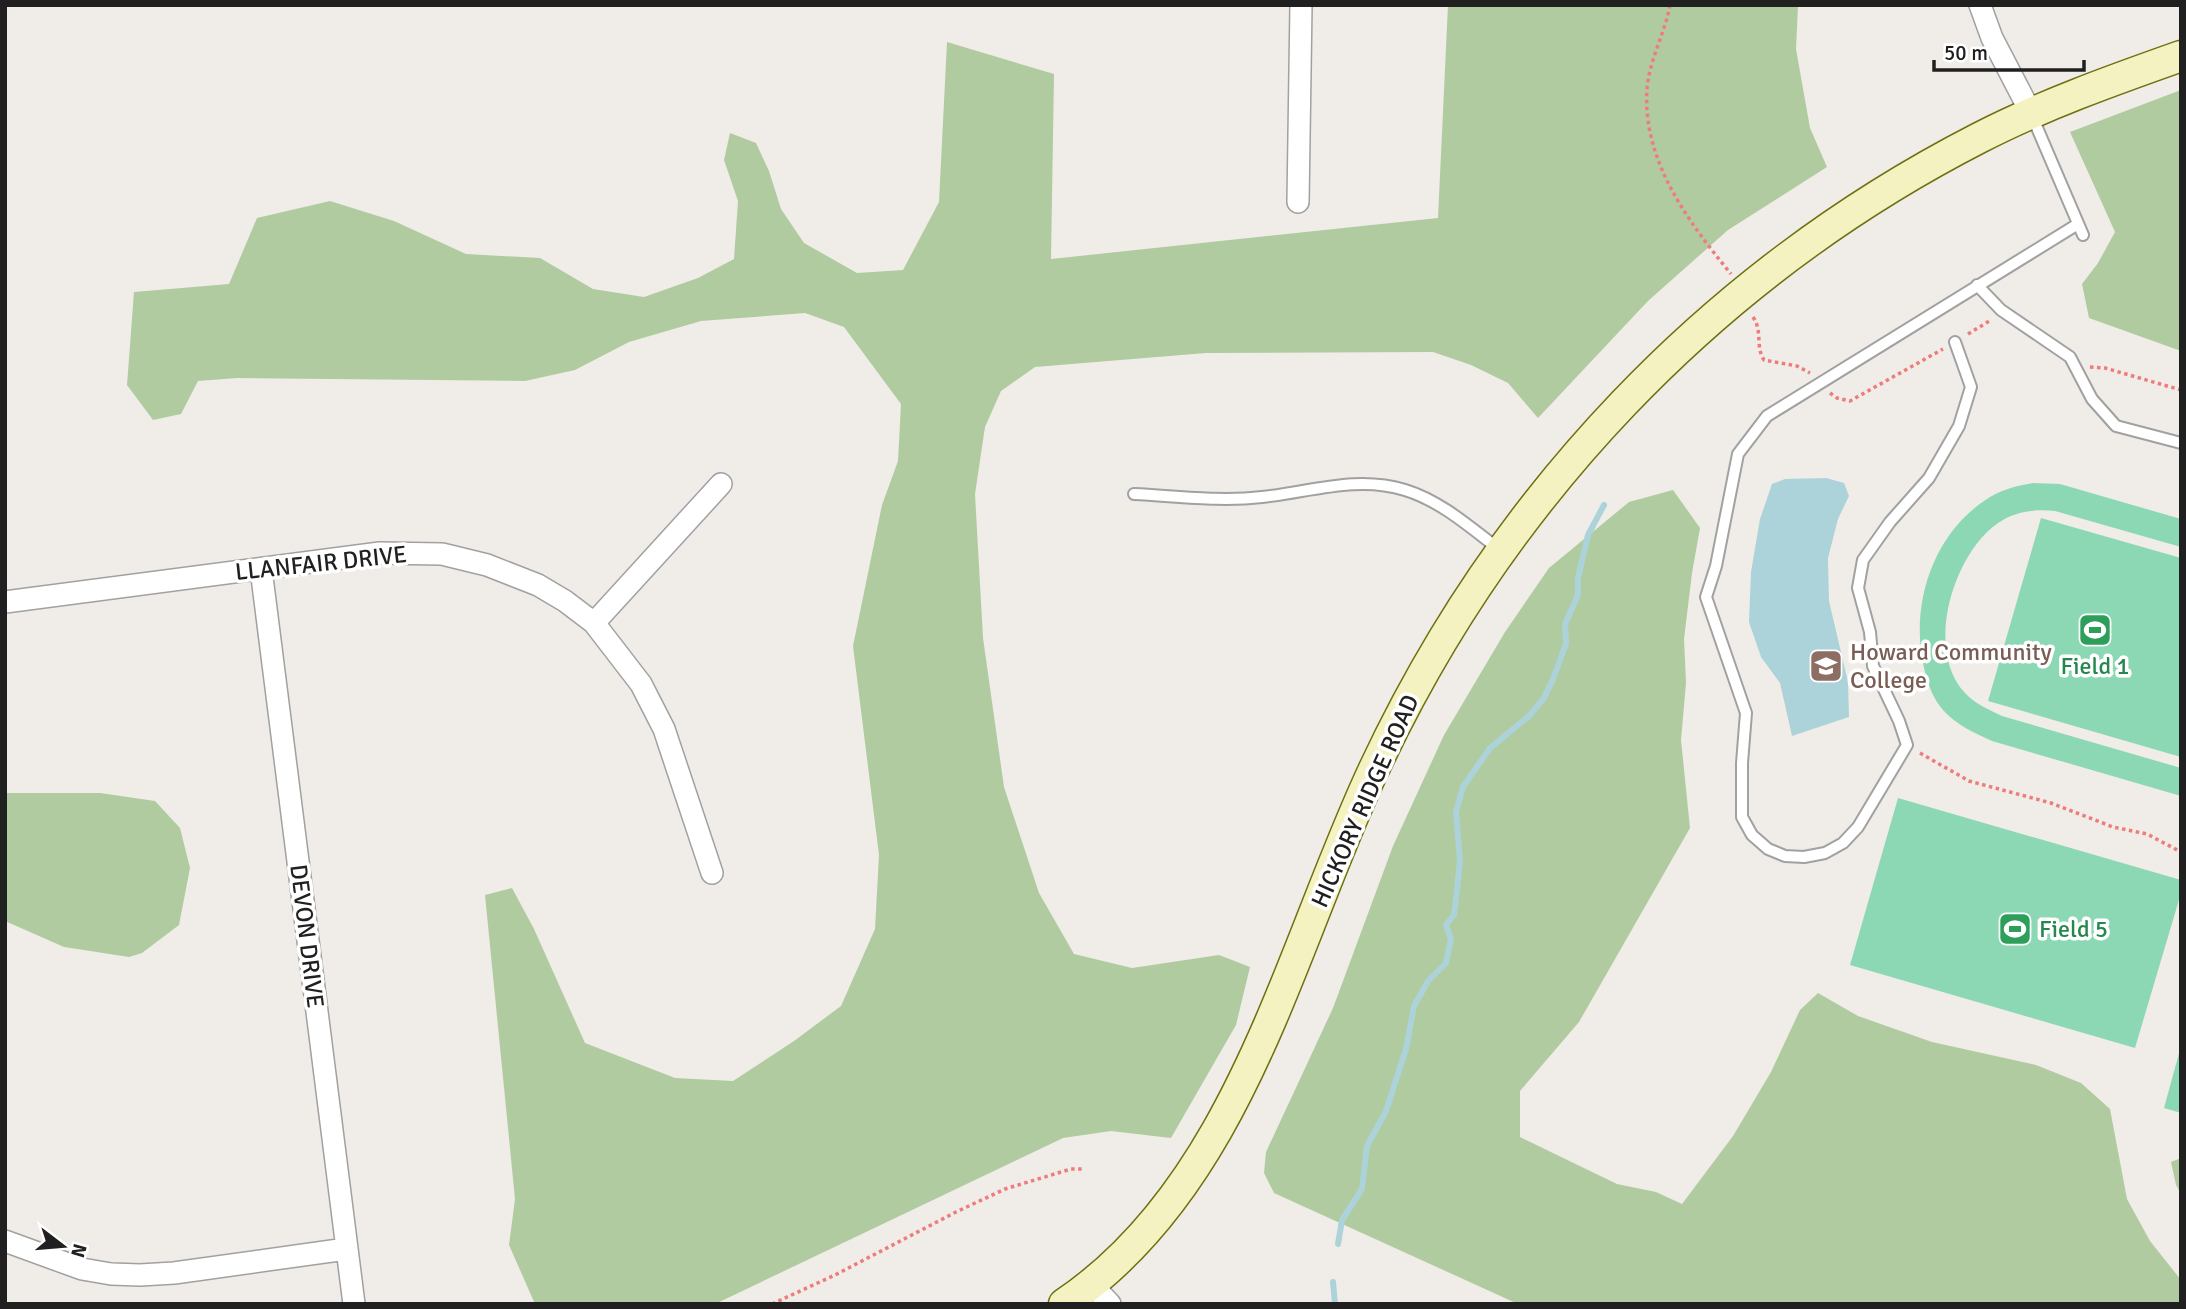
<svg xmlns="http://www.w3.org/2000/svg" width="2186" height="1309" viewBox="0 0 2186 1309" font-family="Signika,sans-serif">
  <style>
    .forest { fill: #b1cba0 }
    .pitch { fill: #8dd8b4 }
    .water { fill: #acd3d9 }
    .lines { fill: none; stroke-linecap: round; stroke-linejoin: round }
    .stream { stroke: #acd3d9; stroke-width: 6 }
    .lane-casing { stroke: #a1a1a1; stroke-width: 14 }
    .street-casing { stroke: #a1a1a1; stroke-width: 24 }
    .secondary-casing { stroke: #6e700f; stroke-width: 33 }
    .path { stroke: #ee7c7b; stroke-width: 3.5; stroke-dasharray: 3.5 3.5; stroke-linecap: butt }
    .lane { stroke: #fff; stroke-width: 10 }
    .street { stroke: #fff; stroke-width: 21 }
    .secondary { stroke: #f4f2c1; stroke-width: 30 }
    .labels { text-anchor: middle; stroke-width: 7; stroke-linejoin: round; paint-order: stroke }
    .street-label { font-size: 24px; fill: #202020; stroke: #fff }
    .education-label { font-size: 24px; fill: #785e54; stroke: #fff; text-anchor: start }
    .leisure-label { font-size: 24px; fill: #27864d; stroke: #fff }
  </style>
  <rect width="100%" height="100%" fill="#f0ece8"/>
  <path class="forest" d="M1448,5H1798L1796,49L1810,128L1827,167L1728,230L1648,301L1538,418L1508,383L1471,365L1433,352L1206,353L1035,367L1001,391L985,427L975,494L983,638L1004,787L1039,893L1074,954L1132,968L1219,955L1250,967L1236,1025L1171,1138L1111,1131L1063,1138L715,1304H535L509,1245L515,1199L485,895L512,888L534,929L585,1043L675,1078L733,1081L794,1041L841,1006L875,929L879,855L853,646L882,505L898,461L901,404L844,327L805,313L701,321L629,342L575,370L525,381L237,378L198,381L181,414L153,420L127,385L134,292L229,284L257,218L330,201L394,221L466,254L540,258L593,289L644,297L698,278L734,259L738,201L724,160L730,133L756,143L769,171L781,209L804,243L857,273L903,270L939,202L947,42L1054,74L1051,259L1438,218Z
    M2181,90V351L2089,318L2082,284L2098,263L2115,232L2070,132Z
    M1673,490L1700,528L1692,573L1684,639L1686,683L1681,740L1690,828L1579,1022L1520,1091V1137L1617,1184L1656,1192L1682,1204L1733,1136L1771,1072L1800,1010L1818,993L1858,1016L1932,1042L2036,1065L2081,1083L2110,1109L2127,1199L2150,1241L2181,1280V1304H1518L1274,1193L1264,1173L1266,1152L1333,1008L1393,846L1444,735L1505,632L1549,568L1629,502Z
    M5,793H100L155,801L180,828L190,868L179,925L142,953L129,957L64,947L5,921Z
    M2181,1158V1194L2176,1185L2171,1162Z"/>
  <path class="pitch" d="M2033,483L2060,484L2181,519V547L2055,511C2035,509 2015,511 1998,523C1953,554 1924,650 1965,693C1975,704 1988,709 2002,716L2181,768V796L1992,741C1975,733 1956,725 1943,710C1934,700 1928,685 1925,672C1909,610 1930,538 1984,501C1999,490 2016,486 2033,483Z
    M2041,518L2181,558V757L1988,701Z
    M1898,798L2181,880V893L2135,1048L1850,965Z
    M2181,1046V1113L2164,1108Z"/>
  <path class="water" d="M1826,478L1844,483L1849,496L1838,519L1828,558L1829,601L1848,682L1849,717L1792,736L1780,683L1761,657L1749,622L1751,572L1760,519L1772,484L1785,479Z"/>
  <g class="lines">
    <path class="stream" d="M1338,1244L1342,1220L1362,1189L1367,1146L1386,1111L1406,1049L1414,1006L1428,981L1446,963L1451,939L1446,925L1454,915L1457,890L1460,861L1456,812L1463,787L1490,748L1529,716L1544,698L1553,679L1566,644L1565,624L1578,595V578L1588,535L1604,505
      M1333,1282L1335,1304"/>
    <defs>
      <path id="lane" d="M2032,116L2083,235
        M1977,285L2001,310L2070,357L2092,399L2116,426L2181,443
        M1955,342L1971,387L1959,426L1929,478L1890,522L1863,560L1858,588L1870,632L1873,666L1899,721L1907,745L1858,827L1843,843L1825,853L1804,857L1785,856L1768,849L1752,835L1742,817V763L1746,713L1706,597L1716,566L1738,454L1767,416L2078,224
        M1134,494C1177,496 1220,502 1262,497C1310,492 1357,475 1405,490C1441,501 1471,528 1500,550"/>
      <path id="street" d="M1980,5L1992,38L2031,113
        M1298,202L1301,5
        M261,569L354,1304
        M5,602L380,553L442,554L487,565L538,585L565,601L594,623L641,684L664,729L712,873
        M594,623L721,484
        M5,1241L82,1269L111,1274L140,1275L174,1273L346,1249
        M1092,1285L1110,1304"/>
      <path id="secondary" d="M1064,1304C1240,1185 1289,950 1374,769C1501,497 1712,275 1979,138C2043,105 2113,80 2181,56"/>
    </defs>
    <use href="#lane" class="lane-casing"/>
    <use href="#street" class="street-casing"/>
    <use href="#secondary" class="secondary-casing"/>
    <path class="path" d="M1670,5C1665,33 1650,58 1647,88C1642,160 1687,220 1731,274
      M1753,317C1763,332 1755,346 1764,360L1797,366L1810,373
      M1968,334L1991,320
      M2090,367L2105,368L2181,390
      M1830,393L1837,398L1850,401L1943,349
      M1920,753L1969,781L2051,803L2113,827L2147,834L2181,852
      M772,1304L835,1275L956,1212L1005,1189L1071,1169H1084"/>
    <use href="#lane" class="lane"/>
    <use href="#street" class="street"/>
    <use href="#secondary" class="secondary"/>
  </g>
  <defs>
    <symbol id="stadium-square" viewBox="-11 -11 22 22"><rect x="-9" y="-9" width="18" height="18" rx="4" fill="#2e9e5b" stroke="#fff"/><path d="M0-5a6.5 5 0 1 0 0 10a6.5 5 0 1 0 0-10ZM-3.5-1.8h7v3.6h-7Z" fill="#fff"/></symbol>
    <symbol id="university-square" viewBox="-11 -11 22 22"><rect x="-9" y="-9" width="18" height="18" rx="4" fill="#8d6e63" stroke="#fff"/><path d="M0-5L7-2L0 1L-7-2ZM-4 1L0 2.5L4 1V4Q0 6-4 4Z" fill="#fff"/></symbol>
  </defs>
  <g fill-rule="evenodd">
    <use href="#stadium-square" x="2076" y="611" width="38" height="38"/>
    <use href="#university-square" x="1807" y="647" width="38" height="38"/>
    <use href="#stadium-square" x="1996" y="910" width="38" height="38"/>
  </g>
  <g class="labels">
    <g class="street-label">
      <text transform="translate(321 563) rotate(-6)" y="8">LLANFAIR DRIVE</text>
      <text transform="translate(1365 801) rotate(-66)" y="8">HICKORY RIDGE ROAD</text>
      <text transform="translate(307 936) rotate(83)" y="8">DEVON DRIVE</text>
    </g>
    <g class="education-label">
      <text x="1850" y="660">Howard Community<tspan x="1850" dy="28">College</tspan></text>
    </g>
    <g class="leisure-label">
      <text x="2095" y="674">Field 1</text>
      <text x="2039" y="937" text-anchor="start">Field 5</text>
    </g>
  </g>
  <rect width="2186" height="1309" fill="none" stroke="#202020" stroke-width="14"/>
  <g transform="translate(63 1246) rotate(106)" stroke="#ffffff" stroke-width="5" paint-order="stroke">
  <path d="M0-5L12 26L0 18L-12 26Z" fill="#202020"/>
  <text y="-10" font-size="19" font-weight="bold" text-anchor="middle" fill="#202020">N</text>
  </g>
  <path d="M1934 60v10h150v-10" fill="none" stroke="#202020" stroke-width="3.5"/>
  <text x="1944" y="60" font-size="21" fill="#202020" stroke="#ffffff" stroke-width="5" paint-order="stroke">50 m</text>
</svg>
